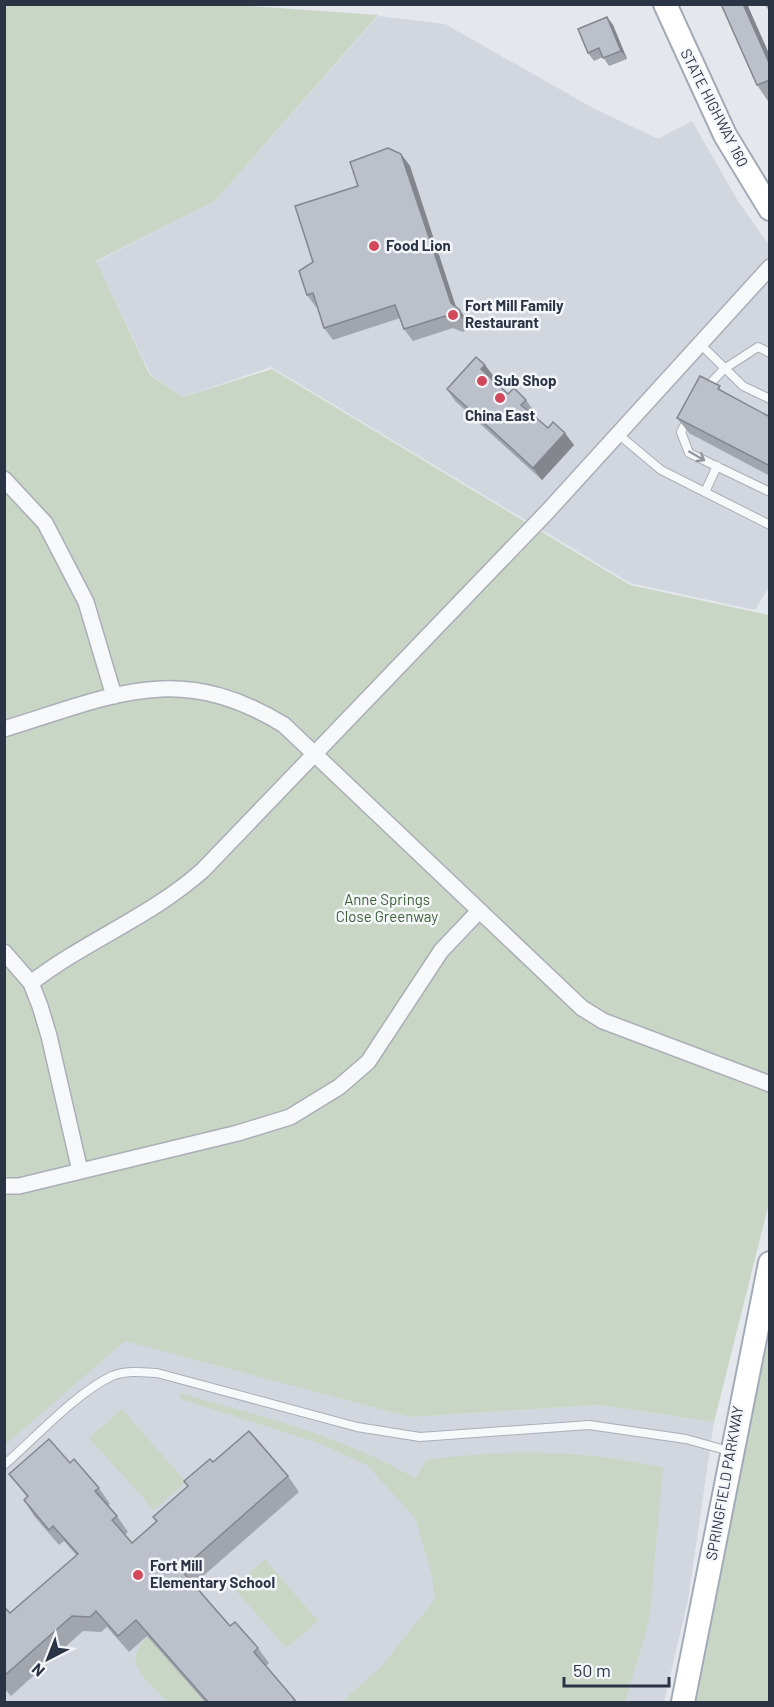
<svg xmlns="http://www.w3.org/2000/svg" width="774" height="1707" viewBox="0 0 774 1707" font-family="Barlow,sans-serif">
  <style>
    .built { fill: #d2d6de }
    .green { fill: #c9d6c5 }
    .lines { fill: none; stroke-linecap: round; stroke-linejoin: round }
    .lane-casing { stroke: #a9aeb7; stroke-width: 10 }
    .street-casing { stroke: #a9aeb7; stroke-width: 18 }
    .primary-casing { stroke: #a3abb8; stroke-width: 26 }
    .lane { stroke: #f7f8fa; stroke-width: 8 }
    .street { stroke: #f7f8fa; stroke-width: 15 }
    .primary { stroke: #fff; stroke-width: 22 }
    .wall { fill: #a1a5ae }
    .shaded-wall { fill: #83868d }
    .building { fill: #bbc0ca; stroke: #83868d; stroke-width: 1.5 }
    .oneway { stroke: #9196a0 }
    .poi-dot { fill: #d1495b; stroke: #f4f6f9; stroke-width: 2 }
    .labels { text-anchor: middle; stroke-width: 5; stroke-linejoin: round; paint-order: stroke }
    .street-label { font-size: 15px; fill: #2b3445; stroke: #f4f6f9 }
    .poi-label { font-size: 15px; font-weight: bold; fill: #2b3445; stroke: #f4f6f9; text-anchor: start }
    .park-label { font-size: 15px; fill: #3f6138; stroke: #f4f6f9 }
  </style>
  <rect width="100%" height="100%" fill="#e4e7ec"/>
  <path class="built" d="M378,16L445,24L593,108L658,139L692,121L738,201L769,245V587L755,610L630,583L271,367L183,397L151,375L96,262L215,201Z
    M125,1340L410,1417L599,1405L714,1422L688,1600L664,1702H5L4,1445Z"/>
  <path class="green" d="M220,4L378,15L215,201L96,261L150,375L183,397L272,369L630,585L769,615V1203L714,1422L599,1405L410,1417L125,1341L5,1445V5Z
    M769,1329V1702H696L764,1354Z
    M180,1393C261,1416 343,1436 416,1479L426,1460C506,1449 584,1449 663,1468L649,1622L625,1702H342L382,1666L435,1599L432,1575L415,1518L367,1465L316,1442L180,1399Z
    M122,1409L186,1482L154,1510L89,1438Z
    M265,1559L318,1621L286,1648L233,1587Z
    M148,1636L205,1702H167C150,1681 118,1665 148,1636Z"/>
  <g class="lines">
    <defs>
      <path id="lane" d="M700,344L743,386L770,399
        M706,388L724,369L758,347L770,353
        M688,419L681,432L689,453L770,492
        M618,434L661,470L770,525
        M705,492L717,466
        M4,1465C34,1439 77,1392 112,1376C126,1370 142,1372 157,1373L357,1427L420,1437L589,1425L686,1439L729,1451"/>
      <path id="street" d="M4,479L45,523L86,602L114,696
        M4,729C112,696 178,660 284,725L582,1008L603,1021L770,1084
        M4,952L31,983L40,1006L49,1036L80,1171
        M31,983C85,941 152,916 203,870L548,511L770,267
        M4,1186H19L238,1133L290,1117L339,1087L368,1062L441,951L479,911"/>
      <path id="primary" d="M665,4L725,135L770,209
        M683,1702L770,1263"/>
    </defs>
    <use href="#lane" class="lane-casing"/>
    <use href="#street" class="street-casing"/>
    <use href="#primary" class="primary-casing"/>
    <use href="#lane" class="lane"/>
    <use href="#street" class="street"/>
    <use href="#primary" class="primary"/>
  </g>
  <path class="wall" d="M747,4L770,56V101H768L757,85Z
    M764,4H767L770,7V12Z
    M607,17L613,25L627,59L609,66L603,57L594,61L588,53Z
    M401,154L410,166L456,308L468,322V328L463,332L453,328L413,341L404,329L400,318L333,340L324,328L317,306L316,307L307,295L313,262L358,186Z
    M485,365L494,377L492,379L508,394L526,400L535,412L532,414L548,428L574,445L542,480L455,401L447,389Z
    M725,393L770,417V476L689,433L677,418Z
    M213,1462L288,1476L299,1492L194,1584L230,1626L258,1648L269,1663L266,1666L297,1702H205L147,1636L129,1652L107,1627L101,1632L83,1631L11,1696L4,1688V1610L10,1613L77,1556L64,1541L59,1545L34,1516L24,1500L27,1497L9,1474L70,1463L99,1488L110,1504L108,1506L117,1516L128,1532L125,1535L132,1543L156,1522L153,1517L188,1487L184,1481Z"/>
  <path class="shaded-wall" d="M743,4H747L770,56V65Z
    M607,17L613,25L627,59L621,51Z
    M401,154L410,166L459,316L451,303Z
    M460,310L468,322V328L460,315Z
    M485,365L494,377L490,381L481,369Z
    M565,433L574,445L542,480L533,468Z"/>
  <path class="building" d="M721,4H743L770,65V80L757,85Z
    M607,17L621,51L603,58L599,48L588,53L578,29Z
    M388,148L401,154L451,303L460,310V315L454,320L445,316L404,329L395,305L324,328L313,293L307,295L299,271L313,262L295,206L358,186L350,162Z
    M476,357L485,365L481,369L508,394L514,388L526,400L521,405L548,428L553,422L565,433L533,468L447,389Z
    M700,376L720,386L718,389L770,417V466L677,418Z
    M249,1431L288,1476L181,1570L230,1626L235,1622L258,1648L254,1652L295,1700L292,1702H208L136,1620L118,1636L96,1611L90,1617L72,1616L4,1676V1610L6,1609L10,1613L78,1554L53,1526L49,1530L24,1500L28,1496L9,1474L49,1439L70,1463L74,1459L99,1488L95,1491L117,1516L112,1520L132,1543L157,1521L153,1517L188,1486L184,1481L210,1459L213,1462Z"/>
  <defs><path id="oneway-shaft" d="M-6 0H5M1.5-3L5.5 0L1.5 3" fill="none" stroke-width="1.6" stroke-linecap="round" stroke-linejoin="round" transform="scale(1.5)"/></defs>
  <use class="oneway" href="#oneway-shaft" transform="translate(697 456) rotate(30)"/>
  <g class="poi-dot">
    <circle cx="374" cy="246" r="6"/>
    <circle cx="453" cy="315" r="6"/>
    <circle cx="482" cy="381" r="6"/>
    <circle cx="500" cy="398" r="6"/>
    <circle cx="138" cy="1575" r="6"/>
  </g>
  <g class="labels">
    <g class="street-label">
      <text transform="translate(714 108) rotate(63)" y="5">STATE HIGHWAY 160</text>
      <text transform="translate(725 1483) rotate(-80)" y="5">SPRINGFIELD PARKWAY</text>
    </g>
    <g class="poi-label">
      <text x="386" y="251">Food Lion</text>
      <text x="465" y="311">Fort Mill Family<tspan x="465" dy="17">Restaurant</tspan></text>
      <text x="494" y="386">Sub Shop</text>
      <text x="500" y="421" text-anchor="middle">China East</text>
      <text x="150" y="1571">Fort Mill<tspan x="150" dy="17">Elementary School</tspan></text>
    </g>
    <g class="park-label">
      <text x="387" y="905">Anne Springs<tspan x="387" dy="17">Close Greenway</tspan></text>
    </g>
  </g>
  <rect width="774" height="1707" fill="none" stroke="#2b3445" stroke-width="12"/>
  <g transform="translate(48 1659) rotate(222)" stroke="#f4f6f9" stroke-width="4.5" paint-order="stroke">
  <path d="M0-4.5L10 22L0 15L-10 22Z" fill="#2b3445"/>
  <text y="-9" font-size="16" font-weight="bold" text-anchor="middle" fill="#2b3445">N</text>
  </g>
  <path d="M564 1677v9h105v-9" fill="none" stroke="#2b3445" stroke-width="3"/>
  <text x="573" y="1677" font-size="18" fill="#2b3445" stroke="#f4f6f9" stroke-width="4.5" paint-order="stroke">50 m</text>
</svg>
